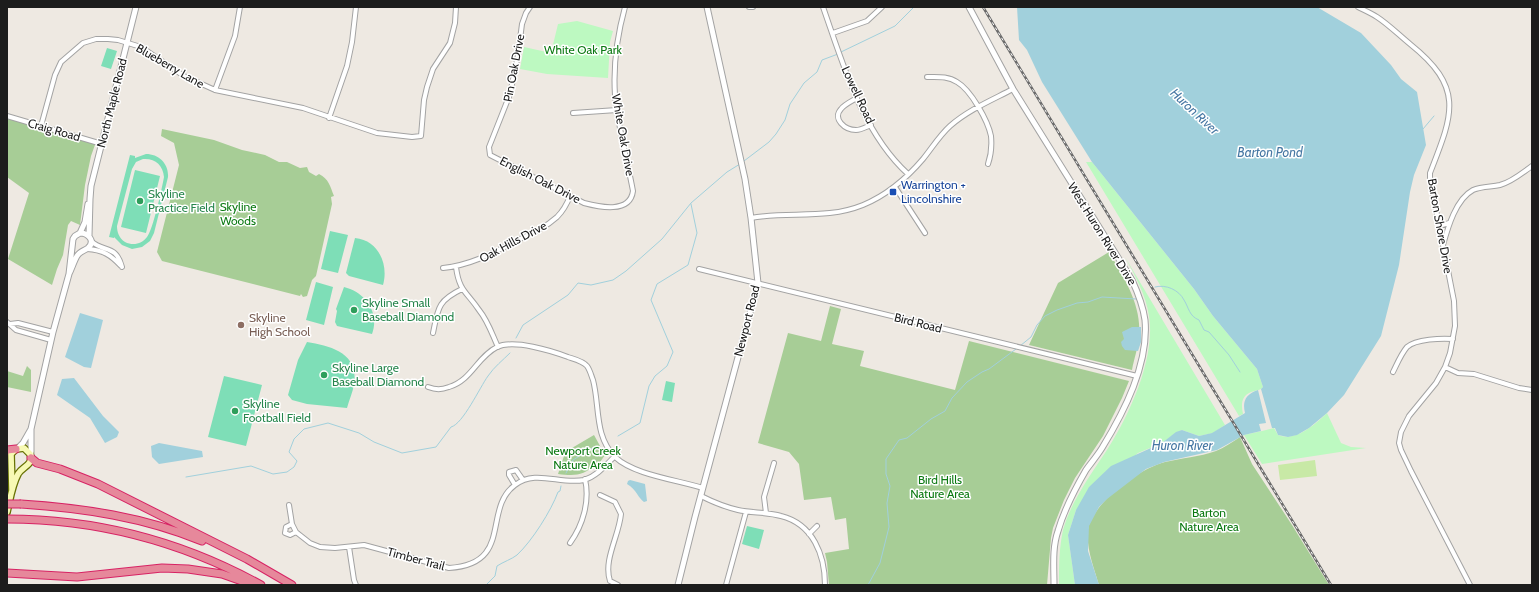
<svg xmlns="http://www.w3.org/2000/svg" width="1539" height="592" viewBox="0 0 1539 592" font-family="Cabin,sans-serif">
  <style>
    .grass { fill: #c8e9a6 }
    .forest { fill: #a7cd96 }
    .park { fill: #bdf9c1 }
    .pitch { fill: #7edeb7; fill-rule: evenodd }
    .water { fill: #a1d0dc }
    .lines { fill: none; stroke-linecap: round; stroke-linejoin: round }
    .stream { stroke: #a1d0dc; stroke-width: 1 }
    .minor-casing { stroke: #a3a3a3; stroke-width: 6 }
    .tertiary-casing { stroke: #a3a3a3; stroke-width: 7 }
    .secondary-casing { stroke: #687204; stroke-width: 8 }
    .motorway-casing { stroke: #d72364; stroke-width: 9 }
    .minor { stroke: #fff; stroke-width: 4 }
    .tertiary { stroke: #fff; stroke-width: 5 }
    .secondary { stroke: #f7f9b4; stroke-width: 5.5 }
    .motorway { stroke: #e6889b; stroke-width: 7 }
    .rail-casing { stroke: #6a6a6a; stroke-width: 2.5 }
    .rail { stroke: #fff; stroke-width: 1; stroke-dasharray: 3; stroke-linecap: butt }
    .motorway-bridge-casing { stroke: #d72364; stroke-width: 9; stroke-linecap: butt }
    .motorway-bridge { stroke: #e6889b; stroke-width: 7 }
    .transit-dot { fill: #1a4fb4; stroke: #fff; stroke-width: 1.5 }
    .leisure-dot { fill: #2e9e5b; stroke: #fff; stroke-width: 1.5 }
    .education-dot { fill: #8d6e63; stroke: #fff; stroke-width: 1.5 }
    .labels { text-anchor: middle; stroke-width: 3; stroke-linejoin: round; paint-order: stroke }
    .park-label { font-size: 12px; fill: #0b7912; stroke: #fff }
    .street-label { font-size: 12px; fill: #1c1c1c; stroke: #fff }
    .transit-label { font-size: 12px; fill: #164399; stroke: #fff; text-anchor: start }
    .leisure-label { font-size: 12px; fill: #27864d; stroke: #fff; text-anchor: start }
    .education-label { font-size: 12px; fill: #785e54; stroke: #fff; text-anchor: start }
    .water-label { font-size: 13px; font-style: italic; fill: #4677a3; stroke: #fff }
  </style>
  <rect width="100%" height="100%" fill="#eee9e2"/>
  <path class="grass" d="M1315,460L1317,476L1280,480L1278,465Z"/>
  <path class="forest" d="M7,116L96,142L91,156L85,185L80,225L71,221L68,225L63,255L57,269L52,285L8,259L29,193L7,177Z
    M162,129L214,140L242,150L265,155L279,162H287L300,168L307,167L309,172L316,176L319,174C329,179 330,186 334,196L331,197L332,204L316,276L312,280L307,296L303,297L301,294L300,296L162,261L157,252L179,165L174,143L161,136Z
    M1109,252C1124,278 1142,305 1139,336C1138,348 1134,359 1132,370L1029,345L1058,283Z
    M830,306L841,309L832,344L864,351L860,366L955,390L969,341L1129,381L1122,398L1103,436L1075,478L1064,500L1053,528L1051,538L1047,585H829L827,562L825,553L849,549L846,518L835,520L831,497L804,500L799,464L789,452L758,443L788,333L821,341Z
    M27,366L31,370V392L7,387V371L23,376Z
    M594,435L605,455L598,465L596,464C583,476 575,476 558,474L564,456L560,455Z
    M1240,437L1252,464L1292,525L1329,585H1099C1094,568 1084,543 1089,525C1098,499 1139,469 1165,462C1182,458 1199,457 1216,451C1224,448 1232,442 1240,437Z"/>
  <path class="park" d="M577,21L613,31L610,42L608,78L547,74L520,69L524,47L551,53L558,24Z
    M1086,162H1092L1194,289L1213,316L1257,369L1263,387C1260,391 1256,390 1251,392C1241,396 1241,405 1243,414L1239,416Z
    M1125,257L1225,425L1213,433L1199,436L1182,430L1176,433L1162,443L1138,453L1076,510L1068,535L1075,585H1059C1059,567 1059,548 1063,530C1071,502 1089,477 1105,453C1128,418 1156,359 1149,316C1146,295 1135,276 1125,257Z
    M1327,413L1341,443L1351,447L1366,448L1262,464L1244,435L1262,431L1274,428L1278,435C1296,442 1314,425 1327,413Z"/>
  <path class="pitch" d="M107,48L117,51L111,69L101,66Z
    M146,154C159,154 169,164 168,177L154,233L150,241L142,247L132,249L122,245L114,237V238L109,237L130,155L135,156V158ZM143,159C155,158 163,165 164,177C162,188 153,230 147,237C142,244 133,246 125,242C119,238 117,232 117,226L132,169L136,162Z
    M135,170L160,176L146,233L121,227Z
    M330,231L348,235L338,273L321,269Z
    M355,238C378,240 389,264 383,285L349,276L346,273Z
    M316,282L333,287L324,325L306,320Z
    M344,287C365,292 380,312 372,334L337,326L335,322L337,311L336,309Z
    M307,342C331,346 359,353 354,384C353,392 349,400 347,408L307,404L292,400L288,395L298,360Z
    M224,376L262,385L246,446L208,437Z
    M666,381L675,383L672,402L662,400Z
    M747,526L764,530L759,549L742,544Z"/>
  <path class="water" d="M1017,7H1317L1361,33L1391,65L1401,79L1417,92L1426,145L1414,175L1410,192L1399,265L1381,336L1344,395L1327,413L1309,428L1297,435L1288,437L1278,435L1275,428H1272L1261,389L1263,387L1257,369L1213,316L1194,289L1092,162L1042,82L1027,50L1019,40Z
    M80,313L103,320L91,368L84,367L65,357Z
    M1132,327H1141V342L1138,351L1125,350L1122,346L1121,342L1124,339L1122,332Z
    M74,378L103,416L119,432L117,437L105,443L90,418L57,395L62,379Z
    M1258,390L1266,423L1259,424L1261,431L1244,435L1217,450L1164,462L1146,469L1107,499L1099,507L1089,526L1088,551L1099,585H1075L1068,535L1076,510L1089,487L1111,466L1162,443L1176,432L1182,430L1199,436L1212,433L1245,413C1242,401 1246,394 1258,390Z
    M159,443L202,451L203,457L159,464L152,457L151,446Z
    M630,480L645,484L647,501L644,502C638,498 637,490 627,484L628,481Z"/>
  <g class="lines">
    <path class="stream" d="M841,52L895,26L914,7
      M1423,129L1434,116
      M744,161L769,142L776,134L785,120L790,104L804,83L817,72L822,60L838,54
      M1155,287C1166,284 1179,290 1184,300C1189,308 1189,316 1199,320L1204,330L1209,332L1229,355L1240,372
      M516,338L523,325L568,295L578,283L591,285L613,280L626,271L662,239L691,203L727,172L740,164
      M1020,346L1031,337L1037,325L1045,316L1057,310L1077,303L1088,302L1102,297L1136,299
      M618,436L640,423L649,386L655,376L667,366L673,352L651,300L657,284L688,265L697,233L691,204
      M566,473L573,460L594,447
      M186,477L251,466L273,474L287,472L294,467L297,461L289,452L294,439L304,429L328,423L359,433L374,442L402,453L436,447L451,427C463,424 480,387 488,376C494,367 503,360 510,353
      M486,585L495,576L497,566C503,562 512,559 517,555C532,541 551,511 558,492L560,491L561,486
      M868,585L880,563L889,527L887,503L890,486L886,474V459L899,440L907,438L931,419L945,411L952,398L967,382L982,372L989,369L1016,349"/>
    <defs>
      <path id="minor" d="M530,7L526,13L522,24L518,55L510,94L489,147L490,155L584,203C599,207 630,214 633,191C627,159 618,127 615,95C613,65 617,36 625,7
        M749,7H753
        M823,7C843,64 862,132 908,174
        M1358,7C1364,10 1371,13 1377,17C1388,24 1399,35 1410,44C1465,88 1453,114 1430,173V179L1454,301L1455,326L1450,353L1445,367L1436,383L1409,416L1401,432L1399,443L1401,450L1411,471L1470,585
        M833,33L867,21L882,7
        M927,77C938,77 948,76 957,82C971,90 988,121 991,136C992,146 991,155 988,164
        M215,90L235,36L240,7
        M857,98C852,101 845,104 841,109C832,119 845,130 856,130C861,130 866,127 871,125
        M573,113L617,110
        M7,116L102,144
        M329,118L347,66L352,42L356,7
        M41,126L55,75L61,62L83,43L96,39H108L118,40L141,47L184,76L215,90L303,108L377,133L412,137L421,136L424,100L427,87L433,69L450,43L455,23L456,7
        M895,187L925,233
        M751,218C789,211 826,220 863,205C887,195 906,179 923,159C932,148 939,136 950,126C968,110 992,100 1013,89
        M1439,226L1449,223
        M91,241C104,253 116,244 122,267
        M1443,245C1448,227 1456,199 1473,190C1482,186 1491,187 1500,185C1512,182 1522,173 1532,166
        M87,249C103,250 111,255 121,266
        M456,267C459,291 467,292 479,310C488,321 492,334 498,347
        M443,268C472,265 495,252 520,239C533,233 546,227 557,217C563,211 567,204 570,196
        M699,269L1137,376
        M7,322L16,330L51,340
        M10,324L18,323L53,332
        M433,333C438,309 437,301 462,289
        M1445,367L1458,373L1474,374L1519,388L1532,390
        M1393,372C1397,364 1401,354 1407,347C1416,339 1442,338 1453,339
        M428,387C436,390 441,390 449,387C472,380 477,357 497,347C514,339 552,351 568,357C574,359 583,361 587,366C590,370 591,375 593,380C600,406 594,436 615,457C634,475 678,480 703,488
        M515,485L509,475V472L516,470L523,480
        M600,495L615,502L621,514C619,536 603,560 610,581L618,585
        M701,496C713,502 725,507 738,510C752,513 767,512 781,516C813,524 825,555 825,585
        M289,505L292,524L296,532L310,543L320,547L335,548L364,545L449,568C514,564 482,509 515,485C536,469 560,485 584,480C597,476 606,465 615,456
        M766,513L764,497L774,463
        M292,524L286,527L285,533L290,535L296,532
        M809,534L817,526
        M570,543C583,525 590,501 585,479
        M349,547L354,580L356,585
        M726,585L746,512"/>
      <path id="tertiary" d="M969,7L1013,89L1132,280C1138,293 1143,306 1145,320C1149,364 1124,412 1102,448C1097,456 1091,463 1086,470C1075,489 1064,510 1058,531C1052,548 1054,567 1054,585
        M80,233L85,222L88,204
        M89,236L90,199L91,186L136,7
        M31,429V456
        M18,448L23,443L31,429L53,332L69,274L73,239L75,236L80,233C88,233 96,241 88,248C84,251 80,251 77,256C74,261 72,268 69,274
        M678,585L695,517L758,283L751,218L745,179L707,7"/>
      <path id="secondary" d="M7,512C10,499 12,485 18,474C23,466 34,465 30,454L24,448L16,449L11,454L12,490"/>
      <path id="motorway" d="M7,450L16,449
        M31,458L37,463L60,469L98,484L247,559L292,585
        M21,504C83,508 144,517 202,541
        M7,519C96,519 183,542 261,585
        M7,573L77,577L162,568L188,569L222,574L253,585"/>
    </defs>
    <use href="#minor" class="minor-casing"/>
    <use href="#tertiary" class="tertiary-casing"/>
    <use href="#secondary" class="secondary-casing"/>
    <use href="#motorway" class="motorway-casing"/>
    <use href="#minor" class="minor"/>
    <use href="#tertiary" class="tertiary"/>
    <use href="#secondary" class="secondary"/>
    <use href="#motorway" class="motorway"/>
    <defs>
      <path id="rail" d="M983,7L1331,585"/>
    </defs>
    <use href="#rail" class="rail-casing"/>
    <use href="#rail" class="rail"/>
    <defs>
      <path id="motorway-bridge" d="M7,504H21"/>
    </defs>
    <use href="#motorway-bridge" class="motorway-bridge-casing"/>
    <use href="#motorway-bridge" class="motorway-bridge"/>
  </g>
  <rect class="transit-dot" x="889" y="188" width="8" height="8" rx="2"/>
  <g class="leisure-dot">
    <circle cx="140" cy="201" r="4"/>
    <circle cx="354" cy="310" r="4"/>
    <circle cx="324" cy="375" r="4"/>
    <circle cx="235" cy="411" r="4"/>
  </g>
  <circle class="education-dot" cx="241" cy="325" r="4"/>
  <g class="labels">
    <g class="park-label">
      <text x="583" y="54">White Oak Park</text>
      <text x="238" y="211">Skyline<tspan x="238" dy="14">Woods</tspan></text>
      <text x="583" y="455">Newport Creek<tspan x="583" dy="14">Nature Area</tspan></text>
      <text x="940" y="484">Bird Hills<tspan x="940" dy="14">Nature Area</tspan></text>
      <text x="1209" y="517">Barton<tspan x="1209" dy="14">Nature Area</tspan></text>
    </g>
    <g class="street-label">
      <text transform="translate(170 66) rotate(30)" y="4">Blueberry Lane</text>
      <text transform="translate(514 68) rotate(-79)" y="4">Pin Oak Drive</text>
      <text transform="translate(858 95) rotate(65)" y="4">Lowell Road</text>
      <text transform="translate(112 103) rotate(-76)" y="4">North Maple Road</text>
      <text transform="translate(54 130) rotate(16)" y="4">Craig Road</text>
      <text transform="translate(623 135) rotate(80)" y="4">White Oak Drive</text>
      <text transform="translate(540 180) rotate(27)" y="4">English Oak Drive</text>
      <text transform="translate(1440 226) rotate(80)" y="4">Barton Shore Drive</text>
      <text transform="translate(1102 234) rotate(58)" y="4">West Huron River Drive</text>
      <text transform="translate(513 242) rotate(-28)" y="4">Oak Hills Drive</text>
      <text transform="translate(747 321) rotate(-76)" y="4">Newport Road</text>
      <text transform="translate(918 323) rotate(14)" y="4">Bird Road</text>
      <text transform="translate(416 559) rotate(15)" y="4">Timber Trail</text>
    </g>
    <g class="transit-label">
      <text x="901" y="189">Warrington +<tspan x="901" dy="14">Lincolnshire</tspan></text>
    </g>
    <g class="leisure-label">
      <text x="148" y="198">Skyline<tspan x="148" dy="14">Practice Field</tspan></text>
      <text x="362" y="307">Skyline Small<tspan x="362" dy="14">Baseball Diamond</tspan></text>
      <text x="332" y="372">Skyline Large<tspan x="332" dy="14">Baseball Diamond</tspan></text>
      <text x="243" y="408">Skyline<tspan x="243" dy="14">Football Field</tspan></text>
    </g>
    <g class="education-label">
      <text x="249" y="322">Skyline<tspan x="249" dy="14">High School</tspan></text>
    </g>
    <g class="water-label">
      <text transform="translate(1195 111) rotate(43)" y="5">Huron River</text>
      <text x="1270" y="157">Barton Pond</text>
      <text x="1182" y="450">Huron River</text>
    </g>
  </g>
  <rect width="1539" height="592" fill="none" stroke="#1c1c1c" stroke-width="16"/>
</svg>
